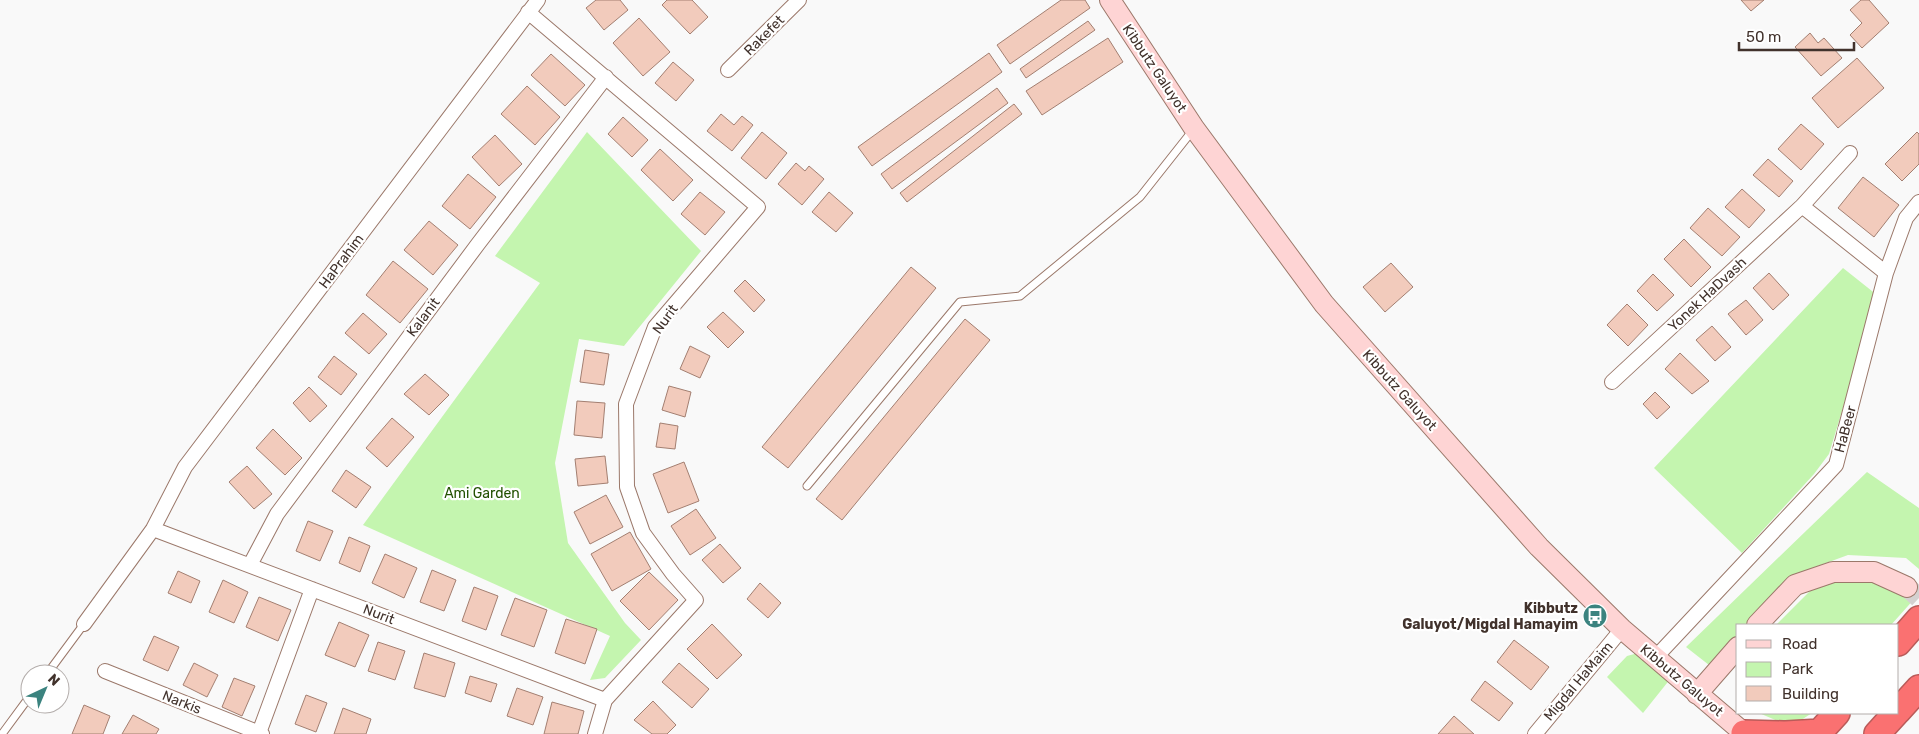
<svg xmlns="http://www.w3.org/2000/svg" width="1919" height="734" viewBox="0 0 1919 734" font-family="Rubik,sans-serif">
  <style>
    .green { fill: #c4f5af }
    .building { fill: #f2cbbc; stroke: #a37f71 }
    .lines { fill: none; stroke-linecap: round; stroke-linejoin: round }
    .secondary-tunnel { stroke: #d4d1d0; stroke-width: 20; stroke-dasharray: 20 10; stroke-linecap: butt }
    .lane-casing { stroke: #9b786a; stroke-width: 9 }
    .street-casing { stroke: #9b786a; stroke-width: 16 }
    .secondary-casing { stroke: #9b786a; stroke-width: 22 }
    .highway-casing { stroke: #b95b59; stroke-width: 28 }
    .lane { stroke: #fff; stroke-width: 7 }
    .street { stroke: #fff; stroke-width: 14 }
    .secondary { stroke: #fed4d4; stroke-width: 20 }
    .highway { stroke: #fa7171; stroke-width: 25 }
    .labels { text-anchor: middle; stroke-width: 4.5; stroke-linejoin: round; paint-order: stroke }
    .street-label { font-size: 14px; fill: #41322c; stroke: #fff }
    .park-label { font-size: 14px; fill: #225100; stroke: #fff }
    .poi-label { font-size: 14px; font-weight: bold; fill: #41322c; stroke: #fff; text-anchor: end }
  </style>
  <rect width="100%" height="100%" fill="#f9f9f9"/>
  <path class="green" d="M587,132L701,251L624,346L579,339L555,463L568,543L625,623L641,640L605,678L590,680L610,636L363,525L540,283L495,256Z
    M1843,268L1877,295L1829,454L1814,474L1742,553L1654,468Z
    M1867,472L1919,508V569L1906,558L1848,555L1807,570L1779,590L1746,625H1738V634L1709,665L1686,647Z
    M1872,578L1907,590L1916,597L1891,625H1776L1810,591L1844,579Z
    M1638,653L1671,678L1643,713L1607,677L1627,656Z
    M1759,713H1812L1795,724L1780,722Z"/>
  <path class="building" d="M596,0H620L628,10L604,30L586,8Z
    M667,0H692L708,17L690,34L662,5Z
    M1061,0H1085L1090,8L1010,64L997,45Z
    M1741,0H1764L1751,11Z
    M1861,0H1869L1889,23L1862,48L1850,35L1862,23L1850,10Z
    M639,18L670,52L643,76L613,43Z
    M1088,21L1095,30L1026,78L1020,69Z
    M1810,33L1818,43L1824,38L1842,58L1821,76L1795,47Z
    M1108,38L1123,62L1042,115L1026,91Z
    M989,53L1002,72L872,166L858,147Z
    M551,54L585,85L565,106L531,75Z
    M1857,58L1884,88L1838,128L1812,98Z
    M673,62L694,80L676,101L655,83Z
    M527,86L560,117L535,145L501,114Z
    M997,88L1008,103L892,189L881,174Z
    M1014,104L1022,114L907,202L900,193Z
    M721,114L734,125L742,116L753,125L732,151L707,131Z
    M623,117L648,140L632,157L608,134Z
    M1801,124L1824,144L1801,170L1778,149Z
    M762,132L787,153L766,179L741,158Z
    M1917,132L1919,134V164L1902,181L1885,164Z
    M495,135L522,164L499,186L472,157Z
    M660,149L693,180L673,201L641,170Z
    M1768,159L1793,181L1779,197L1753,175Z
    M796,163L805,171L809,166L824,179L802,205L778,184Z
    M468,174L496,197L470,229L442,206Z
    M1863,177L1899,205L1874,237L1838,208Z
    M1742,189L1765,210L1749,228L1725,207Z
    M700,192L725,212L705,235L681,214Z
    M829,192L853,213L836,232L812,212Z
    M1708,208L1740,237L1722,256L1690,228Z
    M429,221L458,245L433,275L404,250Z
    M1684,239L1711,267L1691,287L1664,259Z
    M393,261L428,289L400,323L366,295Z
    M1391,263L1413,287L1385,312L1363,287Z
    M911,267L936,288L788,468L762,447Z
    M1769,273L1789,295L1773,310L1753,288Z
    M1653,274L1674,295L1657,311L1637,291Z
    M745,280L765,300L754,312L734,291Z
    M1746,300L1763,320L1746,335L1728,314Z
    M1627,304L1648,325L1628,346L1607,325Z
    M723,312L744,332L728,348L707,327Z
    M363,313L387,334L369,354L345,333Z
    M965,319L990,340L842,520L816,499Z
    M1712,326L1731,347L1715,361L1696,340Z
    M690,346L710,356L700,378L680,369Z
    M585,350L609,354L604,385L580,382Z
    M1680,353L1709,381L1692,394L1665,369Z
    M334,356L357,374L341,395L318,377Z
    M425,374L449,395L429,415L404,394Z
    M669,386L691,392L685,417L662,410Z
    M309,387L327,406L310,422L293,403Z
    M1655,392L1670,407L1657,419L1643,404Z
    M577,401L605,403L602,438L574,435Z
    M392,418L414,437L387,467L366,448Z
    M660,423L678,426L675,449L656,447Z
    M273,429L302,458L285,475L256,448Z
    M605,456L608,483L578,486L575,459Z
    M684,462L699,501L668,513L653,474Z
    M247,466L272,494L254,509L229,482Z
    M346,470L371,487L356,508L332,491Z
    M606,495L623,527L590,544L574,512Z
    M696,509L716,538L690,555L671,526Z
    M308,521L333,531L320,561L296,551Z
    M630,532L651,569L612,591L591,554Z
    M349,537L370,546L360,572L339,563Z
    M720,544L741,568L723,583L702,560Z
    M385,554L417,568L404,598L372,583Z
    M432,570L456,580L444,611L420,602Z
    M178,571L200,581L191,603L168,593Z
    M649,572L678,600L649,630L620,601Z
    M223,580L248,592L234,623L209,612Z
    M760,583L781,603L768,618L747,599Z
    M474,587L498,596L486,630L462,621Z
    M259,597L291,610L278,641L246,627Z
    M515,598L547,610L534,647L501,635Z
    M566,619L597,629L585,664L555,653Z
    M339,622L369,635L355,667L325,655Z
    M712,624L742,655L717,679L687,649Z
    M154,636L179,647L168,671L143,660Z
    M1514,640L1549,667L1531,690L1497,662Z
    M378,642L405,651L395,680L368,671Z
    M424,653L455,663L445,697L414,688Z
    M194,663L218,675L207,697L183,685Z
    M679,663L709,689L692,708L662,682Z
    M470,676L497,684L491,702L465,693Z
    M234,678L255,686L242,716L222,707Z
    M1485,681L1513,703L1499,721L1471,700Z
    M517,688L543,697L533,725L507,716Z
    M306,695L327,703L316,732L295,724Z
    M653,701L676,725L667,734H652L634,720Z
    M552,702L584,711L578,734H544Z
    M84,705L110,716L103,734H72Z
    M343,708L371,719L366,734H334Z
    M133,715L159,729L156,734H122Z
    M1454,716L1474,734H1438Z"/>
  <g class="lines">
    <path class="secondary-tunnel" d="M1907,587L1919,598"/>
    <defs>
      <path id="lane" d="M807,486L960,302L1020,296L1140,197L1193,130
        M47,674L84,624
        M2,734L30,696"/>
      <path id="street" d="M728,70L799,0
        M1802,206L1886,273
        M1612,382L1802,206L1850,153
        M153,529L605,700L696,600L673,574L643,533L627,487L626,404L655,327L758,207L528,12
        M250,565L277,514L478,244L606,77
        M84,624L153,529L185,467L538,0
        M1655,658L1836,465L1886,273L1906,218L1919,202
        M105,671L262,734
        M259,733L312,589
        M595,734L605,700
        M1535,734L1622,629"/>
      <path id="secondary" d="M1110,0L1194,128L1324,304L1539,547L1622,629L1744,733
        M1757,625L1795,585L1833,572H1874L1907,587
        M1697,694L1738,647"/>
      <path id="highway" d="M1898,643L1919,619
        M1898,711L1919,688
        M1744,734V733L1783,734
        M1786,734L1820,732
        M1818,734L1837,713
        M1877,734L1896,713"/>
    </defs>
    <use href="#lane" class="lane-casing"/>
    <use href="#street" class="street-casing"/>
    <use href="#secondary" class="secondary-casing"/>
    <use href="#highway" class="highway-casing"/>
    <use href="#lane" class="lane"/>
    <use href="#street" class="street"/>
    <use href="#secondary" class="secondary"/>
    <use href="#highway" class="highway"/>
  </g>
  <defs>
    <symbol id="bus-disc" viewBox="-11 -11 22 22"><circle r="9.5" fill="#3b837f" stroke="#fff"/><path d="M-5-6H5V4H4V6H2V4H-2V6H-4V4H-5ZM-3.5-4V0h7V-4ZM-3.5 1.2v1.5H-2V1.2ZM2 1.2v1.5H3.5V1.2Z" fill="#fff"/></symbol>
  </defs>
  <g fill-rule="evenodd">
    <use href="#bus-disc" x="1581" y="602" width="28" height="28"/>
  </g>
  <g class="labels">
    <g class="street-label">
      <text transform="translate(764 35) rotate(-45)" y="5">Rakefet</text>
      <text transform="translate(1155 68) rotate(56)" y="5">Kibbutz Galuyot</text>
      <text transform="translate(341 261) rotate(-53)" y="5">HaPrahim</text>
      <text transform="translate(1707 294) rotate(-43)" y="5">Yonek HaDvash</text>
      <text transform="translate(423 317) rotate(-53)" y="5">Kalanit</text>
      <text transform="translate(665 319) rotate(-54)" y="5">Nurit</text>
      <text transform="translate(1400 390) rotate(48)" y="5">Kibbutz Galuyot</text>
      <text transform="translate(1845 429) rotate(-75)" y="5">HaBeer</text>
      <text transform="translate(379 614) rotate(21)" y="5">Nurit</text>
      <text transform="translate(1682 680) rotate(40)" y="5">Kibbutz Galuyot</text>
      <text transform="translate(1578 681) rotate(-50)" y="5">Migdal HaMaim</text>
      <text transform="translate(182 702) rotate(22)" y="5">Narkis</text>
    </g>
    <g class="park-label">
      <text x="482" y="498">Ami Garden</text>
    </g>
    <g class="poi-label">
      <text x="1578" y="613">Kibbutz<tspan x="1578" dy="16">Galuyot/Migdal Hamayim</tspan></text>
    </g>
  </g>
  <rect x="1736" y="624" width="162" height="90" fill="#ffffff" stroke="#b3adab"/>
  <rect x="1746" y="640" width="25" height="8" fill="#fed4d4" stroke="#b3adab"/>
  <text x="1782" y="649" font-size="15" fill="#41322c">Road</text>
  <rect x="1746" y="662" width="25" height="15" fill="#c4f5af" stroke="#b3adab"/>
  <text x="1782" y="674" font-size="15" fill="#41322c">Park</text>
  <rect x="1746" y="686" width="25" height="15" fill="#f2cbbc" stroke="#b3adab"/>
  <text x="1782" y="699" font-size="15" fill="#41322c">Building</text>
  <g transform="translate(45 689) rotate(44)"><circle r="24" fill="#ffffff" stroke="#b3adab"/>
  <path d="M0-4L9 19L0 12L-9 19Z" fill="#3b837f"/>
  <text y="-8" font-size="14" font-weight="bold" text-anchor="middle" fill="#41322c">N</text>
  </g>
  <path d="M1739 42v8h115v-8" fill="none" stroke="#41322c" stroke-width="2.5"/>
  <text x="1746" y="42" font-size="15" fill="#41322c" stroke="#ffffff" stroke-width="4" paint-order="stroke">50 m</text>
</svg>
